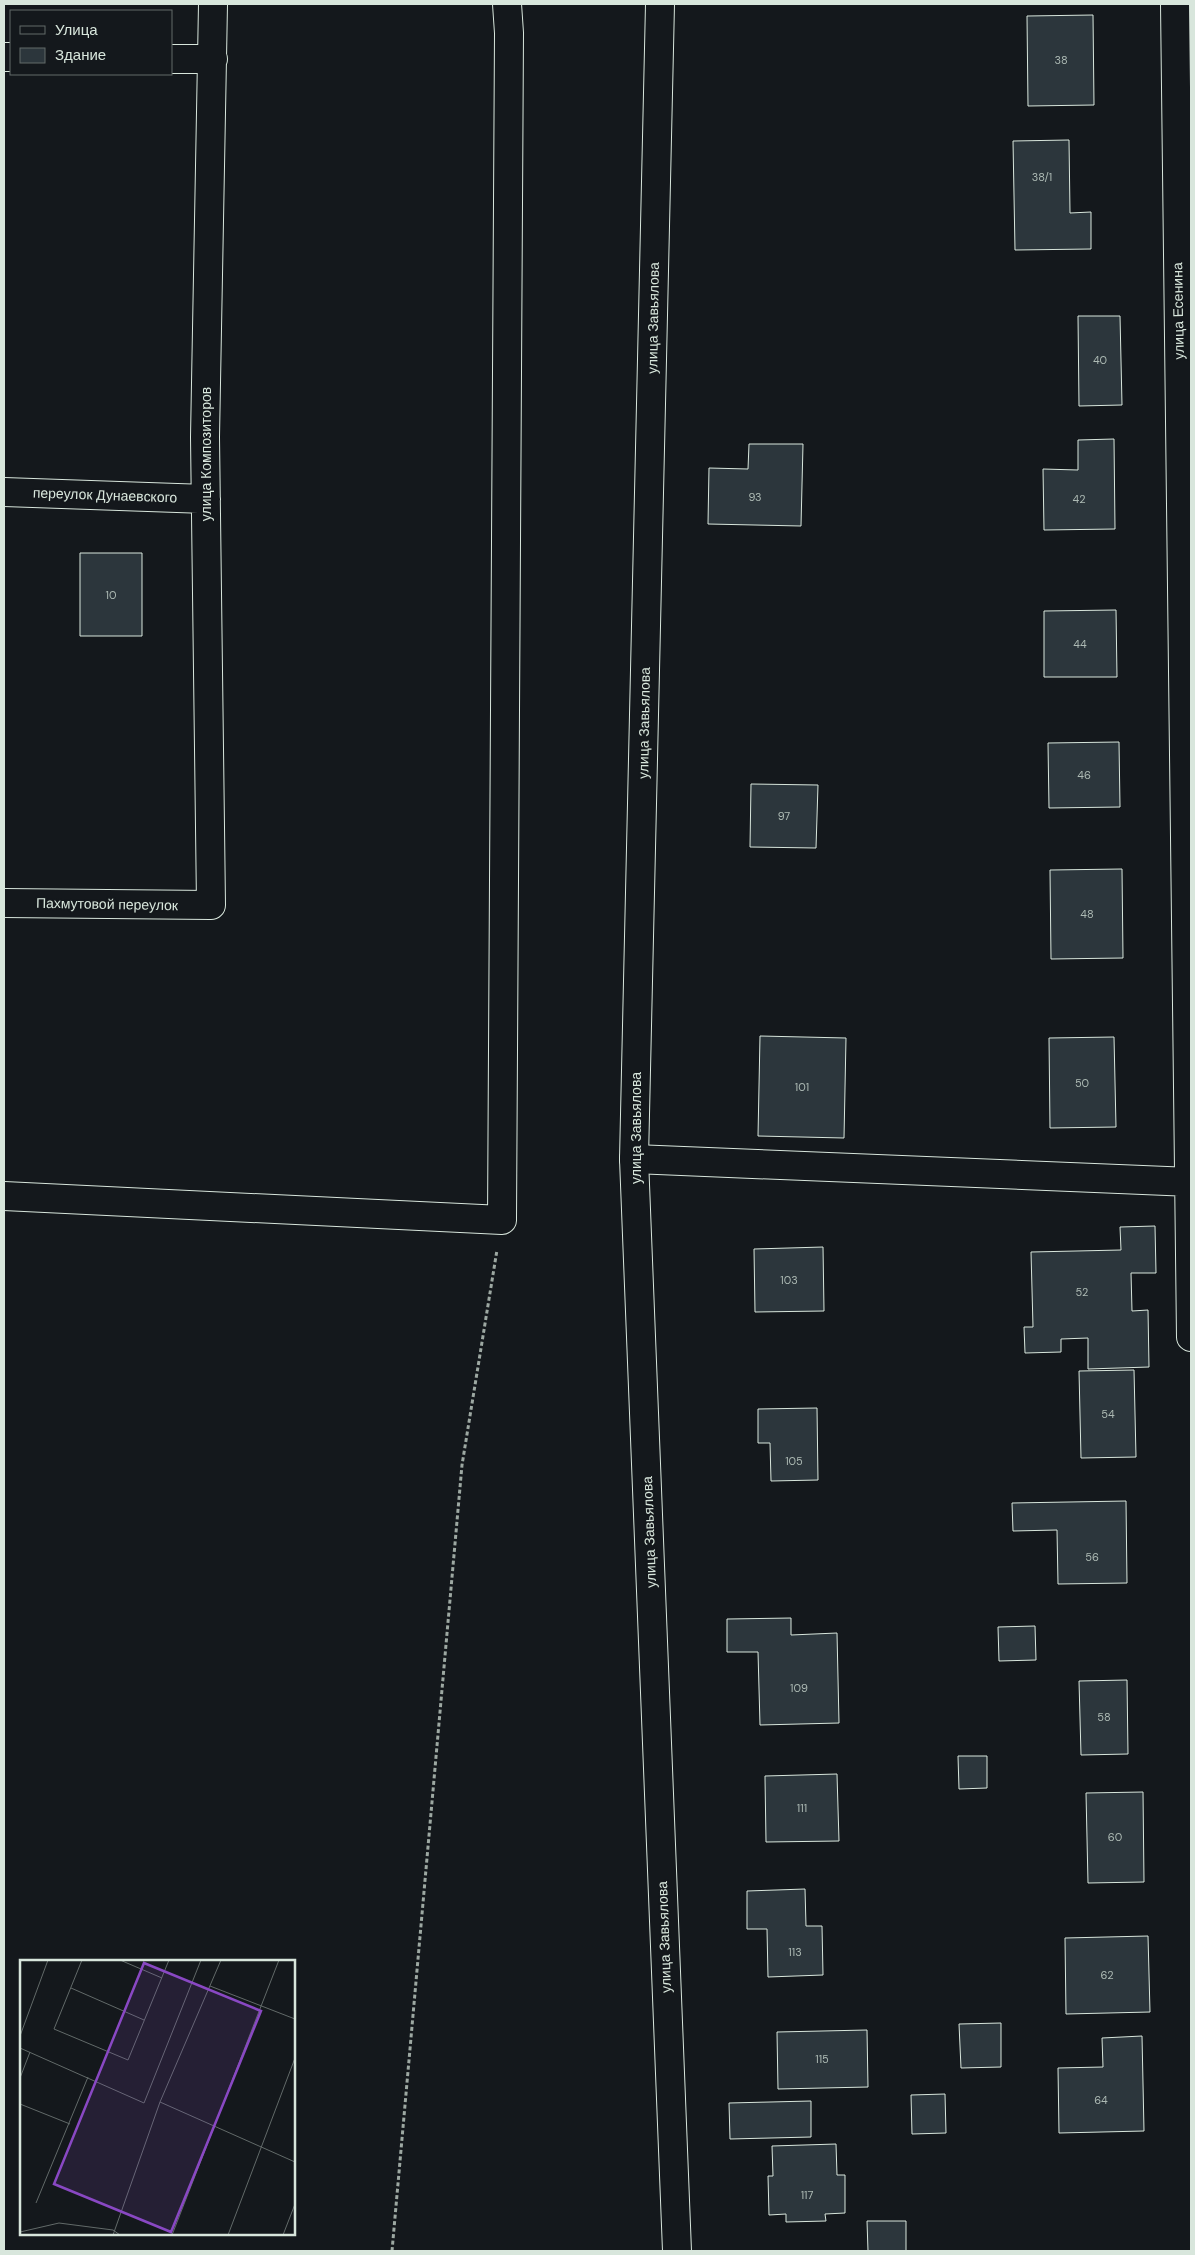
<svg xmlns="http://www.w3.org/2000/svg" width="1195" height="2255" viewBox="0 0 1195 2255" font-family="'DM Sans',sans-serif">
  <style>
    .building { fill: #2c363c; stroke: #d8e6dc }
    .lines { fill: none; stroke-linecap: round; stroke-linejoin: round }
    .minor-casing { stroke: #d8e6dc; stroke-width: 30 }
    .tertiary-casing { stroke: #d8e6dc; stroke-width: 30 }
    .path { stroke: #9da8a2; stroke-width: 3; stroke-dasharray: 4 2.5; stroke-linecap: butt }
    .minor { stroke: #14181c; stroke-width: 28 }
    .tertiary { stroke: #14181c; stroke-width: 28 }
    .labels { text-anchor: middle; stroke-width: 4; stroke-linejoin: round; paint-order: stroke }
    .number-label { font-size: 11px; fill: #adbab4 }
    .street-label { font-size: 14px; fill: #d8e6dc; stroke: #14181c }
    .inset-road { fill: none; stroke: #626a69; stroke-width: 1 }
    .view { fill: #8948c3; fill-opacity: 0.15; stroke: #8948c3; stroke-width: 2.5 }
    .inset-edge { fill: none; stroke: #d8e6dc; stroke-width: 2.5 }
  </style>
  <rect width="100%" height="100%" fill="#14181c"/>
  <path class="building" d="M1093,15L1094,105L1028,106L1027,16Z
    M1069,140L1070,213L1091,212V249L1015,250L1013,141Z
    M1078,316H1120L1122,405L1079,406Z
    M1114,439L1115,529L1044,530L1043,469L1078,470V440Z
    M749,444H803L801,526L708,524L709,468L748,469Z
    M80,553H142V636H80Z
    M1116,610L1117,677H1044V611Z
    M1119,742L1120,807L1049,808L1048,743Z
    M751,784L818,785L816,848L750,847Z
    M1122,869L1123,958L1051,959L1050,870Z
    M760,1036L846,1038L844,1138L758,1136Z
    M1114,1037L1116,1127L1050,1128L1049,1038Z
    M1155,1226L1156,1273H1131L1132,1311L1148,1310L1149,1367L1088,1369V1338L1061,1339V1352L1025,1353L1024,1327H1033L1031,1252L1121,1250L1120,1227Z
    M823,1247L824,1311L755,1312L754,1249Z
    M1134,1370L1136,1457L1081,1458L1079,1371Z
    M817,1408L818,1480L771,1481L770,1443H758V1409Z
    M1126,1501L1127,1583L1058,1584L1057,1530L1013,1531L1012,1503Z
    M791,1618V1635L837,1633L839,1723L760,1725L758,1652H727V1619Z
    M1035,1626L1036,1660L999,1661L998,1627Z
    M1127,1680L1128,1754L1081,1755L1079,1681Z
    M958,1756H987V1788L959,1789Z
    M837,1774L839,1841L766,1842L765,1776Z
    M1143,1792L1144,1882L1088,1883L1086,1793Z
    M805,1889L806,1926H822L823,1975L768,1977L767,1929H747V1891Z
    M1148,1936L1150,2012L1066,2014L1065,1938Z
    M1001,2023V2067L961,2068L959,2024Z
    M867,2030L868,2087L778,2089L777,2032Z
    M1142,2036L1144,2131L1059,2133L1058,2068L1103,2067L1102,2038Z
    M945,2094L946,2133L912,2134L911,2095Z
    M811,2101V2137L730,2139L729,2103Z
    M836,2144L837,2175H845V2213L825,2214L826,2221L786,2222V2214L769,2215L768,2176H773L772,2146Z
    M867,2221H906V2251H868Z"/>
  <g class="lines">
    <defs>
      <path id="minor" d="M1175,4L1191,1337
        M4,57H11
        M171,59H213
        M4,492L206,499
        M4,903L211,905L205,437L213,4
        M634,1159L1191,1182
        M4,1196L502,1220L509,33L507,4"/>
      <path id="tertiary" d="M660,4L634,1159L677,2251"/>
    </defs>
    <use href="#minor" class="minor-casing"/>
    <use href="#tertiary" class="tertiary-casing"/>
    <path class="path" d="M392,2251L462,1465L497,1250"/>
    <use href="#minor" class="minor"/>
    <use href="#tertiary" class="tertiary"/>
  </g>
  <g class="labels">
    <g class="number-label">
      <text x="1061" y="64">38</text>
      <text x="1042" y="181">38/1</text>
      <text x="1100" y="364">40</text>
      <text x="755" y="501">93</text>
      <text x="1079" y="503">42</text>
      <text x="111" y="599">10</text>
      <text x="1080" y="648">44</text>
      <text x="1084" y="779">46</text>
      <text x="784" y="820">97</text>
      <text x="1087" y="918">48</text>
      <text x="1082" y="1087">50</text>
      <text x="802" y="1091">101</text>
      <text x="789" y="1284">103</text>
      <text x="1082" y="1296">52</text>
      <text x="1108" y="1418">54</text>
      <text x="794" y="1465">105</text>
      <text x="1092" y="1561">56</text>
      <text x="799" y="1692">109</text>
      <text x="1104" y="1721">58</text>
      <text x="802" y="1812">111</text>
      <text x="1115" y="1841">60</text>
      <text x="795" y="1956">113</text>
      <text x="1107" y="1979">62</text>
      <text x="822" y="2063">115</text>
      <text x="1101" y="2104">64</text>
      <text x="807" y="2199">117</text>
    </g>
    <g class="street-label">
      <text transform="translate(1178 311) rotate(-91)" y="5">улица Есенина</text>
      <text transform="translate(653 318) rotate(-89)" y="5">улица Завьялова</text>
      <text transform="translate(206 454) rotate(-90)" y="5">улица Композиторов</text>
      <text transform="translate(105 495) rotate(2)" y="5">переулок Дунаевского</text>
      <text transform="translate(644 723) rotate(-89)" y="5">улица Завьялова</text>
      <text transform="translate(107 904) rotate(1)" y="5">Пахмутовой переулок</text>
      <text transform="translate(636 1128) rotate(-90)" y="5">улица Завьялова</text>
      <text transform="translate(649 1532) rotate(-92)" y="5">улица Завьялова</text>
      <text transform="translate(664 1937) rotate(-92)" y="5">улица Завьялова</text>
    </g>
  </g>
  <g transform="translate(20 1960)">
    <rect width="275" height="275" fill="#14181c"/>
    <path class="inset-road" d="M62,0L34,69L108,100L149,0M100,0L142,18M190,26L275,59M51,28L124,60M0,76L28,0M0,88L124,143L181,0M0,118L10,92M140,142L275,202M0,144L50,164M16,243L68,117M0,272L39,263L93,270L100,275M93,275L140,142L201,0M152,275L259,0M208,275L275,98M263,275L275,244"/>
    <path class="view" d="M124,3L241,51L151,272L34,224Z"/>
    <rect width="275" height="275" class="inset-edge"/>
  </g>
  <rect width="1195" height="2255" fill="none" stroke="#d8e6dc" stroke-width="10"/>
  <rect x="10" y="10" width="162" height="65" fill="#14181c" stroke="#626a69"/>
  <rect x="20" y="26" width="25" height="8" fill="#14181c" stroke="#626a69"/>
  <text x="55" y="35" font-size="15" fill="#d8e6dc">Улица</text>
  <rect x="20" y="48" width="25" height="15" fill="#2c363c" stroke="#626a69"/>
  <text x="55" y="60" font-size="15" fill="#d8e6dc">Здание</text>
</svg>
